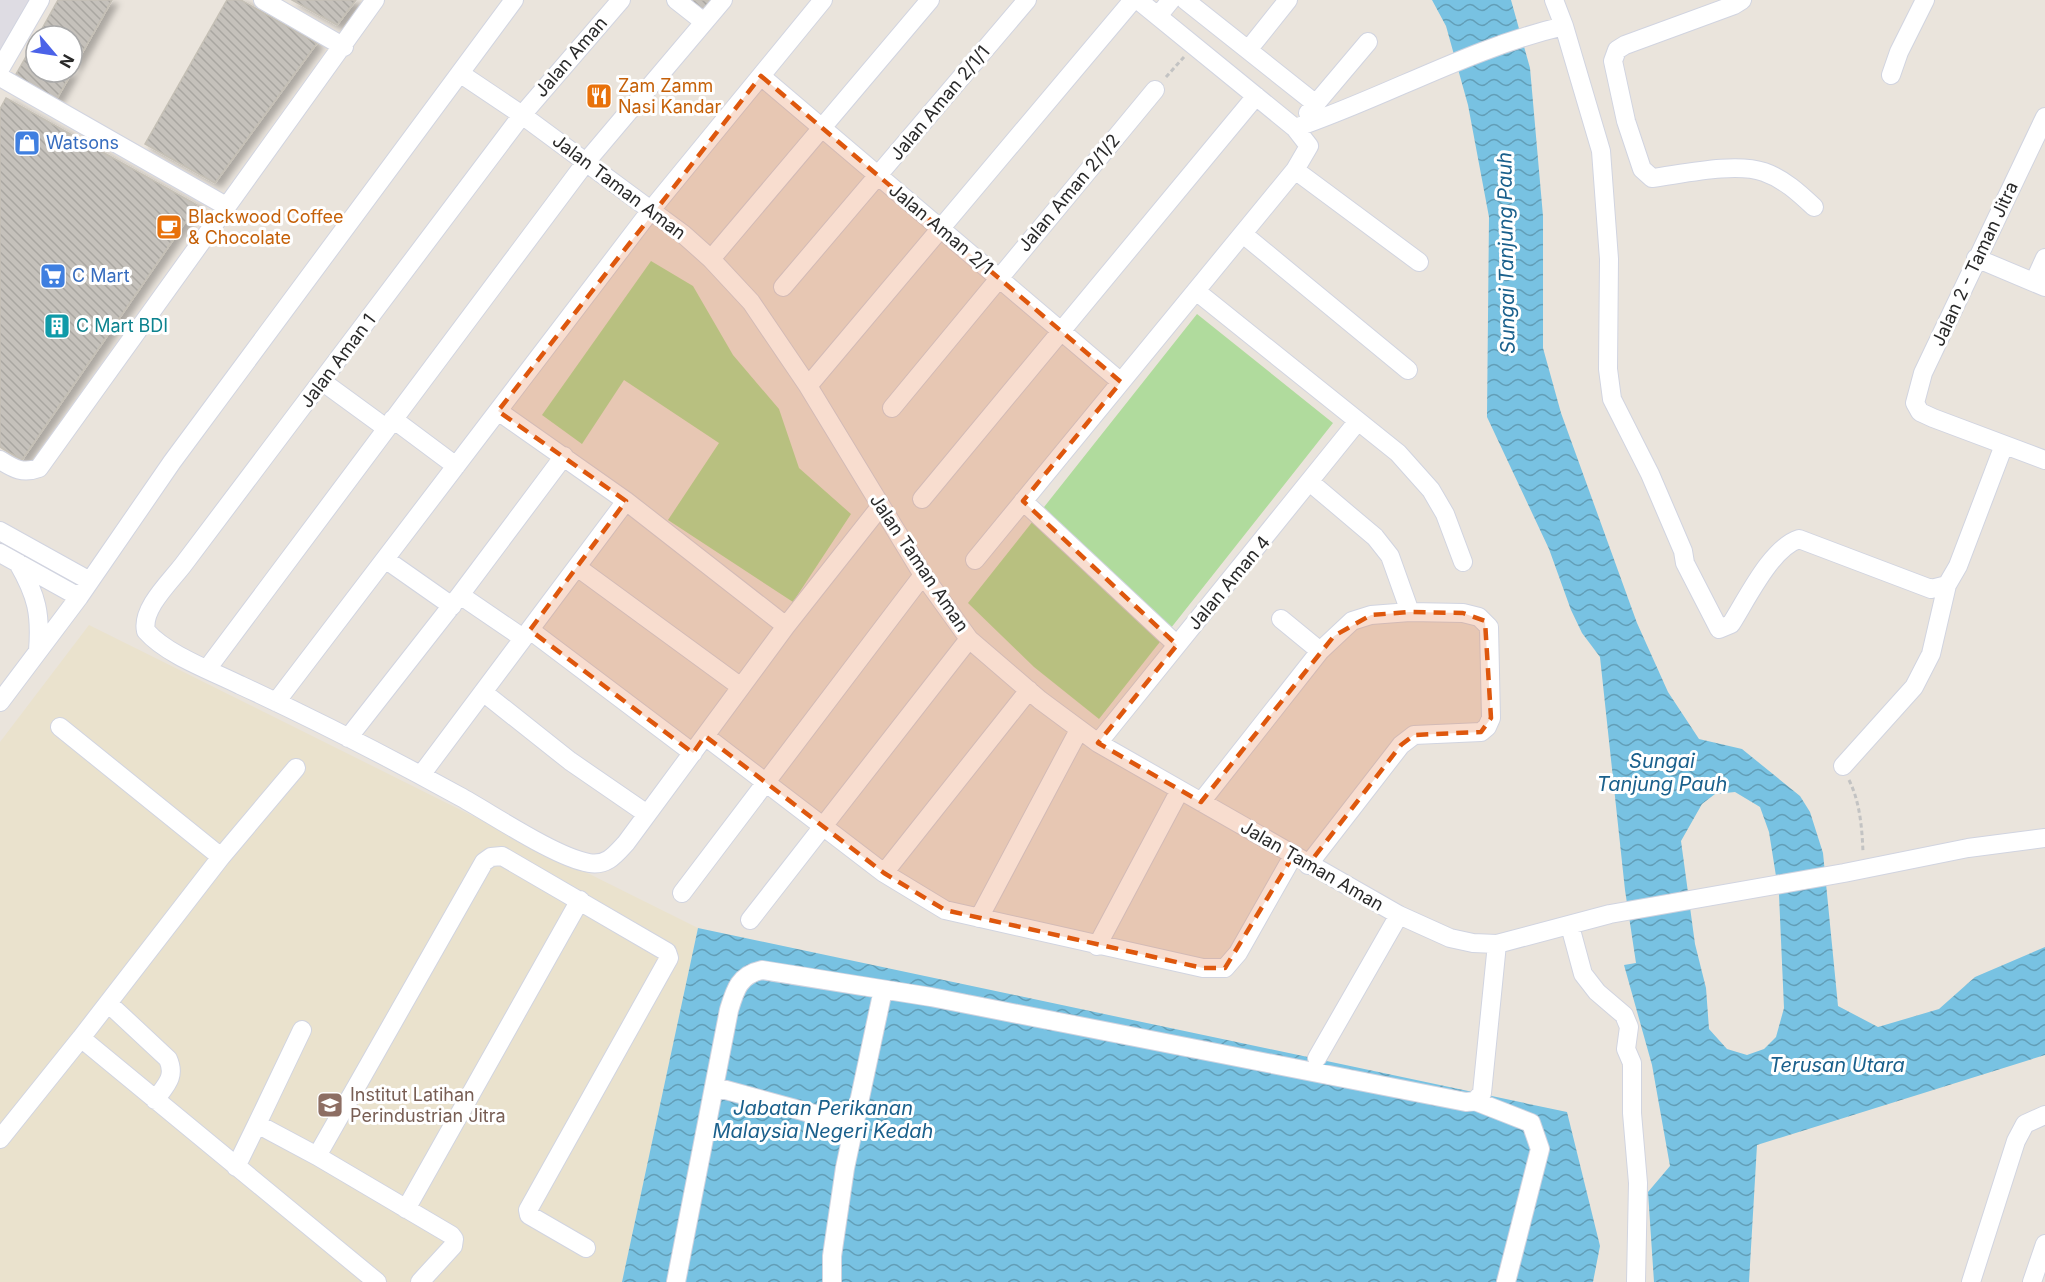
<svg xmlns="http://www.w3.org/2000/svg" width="2045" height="1282" viewBox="0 0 2045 1282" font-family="Inter,sans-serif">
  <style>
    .industrial { fill: #dedce3 }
    .education { fill: #eae2cd }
    .green { fill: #b0db9d }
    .water { fill: url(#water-waves); fill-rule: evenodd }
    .building { fill: url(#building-back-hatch); stroke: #c5c0b6; stroke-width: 1.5; filter: url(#shadow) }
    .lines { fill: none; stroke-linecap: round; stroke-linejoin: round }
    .minor-casing { stroke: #d1d4e0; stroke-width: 20 }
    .path { stroke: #c3c3c3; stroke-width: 3; stroke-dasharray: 4.5 3; stroke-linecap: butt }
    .minor { stroke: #fff; stroke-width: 18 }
    .marked { fill: #de570d; fill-opacity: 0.2; stroke: #de570d; stroke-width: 4.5; stroke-dasharray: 12 8; stroke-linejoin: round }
    .labels { text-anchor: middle; stroke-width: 6; stroke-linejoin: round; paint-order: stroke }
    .street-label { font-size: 18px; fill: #292929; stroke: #fff }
    .food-label { font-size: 18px; fill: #c56008; stroke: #fff; text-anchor: start }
    .shop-label { font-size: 18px; fill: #366cbe; stroke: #fff; text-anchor: start }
    .culture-label { font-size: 18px; fill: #0d838f; stroke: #fff; text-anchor: start }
    .education-label { font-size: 18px; fill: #785e54; stroke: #fff; text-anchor: start }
    .water-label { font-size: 20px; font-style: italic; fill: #1a608c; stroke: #fff }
  </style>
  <defs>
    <pattern id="water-waves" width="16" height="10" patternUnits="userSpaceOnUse" patternTransform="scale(1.5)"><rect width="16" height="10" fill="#78c2e2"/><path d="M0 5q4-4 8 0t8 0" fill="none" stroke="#629eb7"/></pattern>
    <pattern id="building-back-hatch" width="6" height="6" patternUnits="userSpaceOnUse" patternTransform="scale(1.5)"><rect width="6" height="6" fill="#c5c1bb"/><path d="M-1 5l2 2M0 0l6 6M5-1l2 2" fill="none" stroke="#a9a6a1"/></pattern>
    <filter id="shadow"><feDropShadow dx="6" dy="4" stdDeviation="3" flood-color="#0004"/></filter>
  </defs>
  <rect width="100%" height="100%" fill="#eae4dc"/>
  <path class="industrial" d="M0,0H35L0,63Z"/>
  <path class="education" d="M89,625L698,928L622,1282H0V742Z"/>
  <path class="green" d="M651,261L693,286L733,355L779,409L799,468L851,514L793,602L668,520L719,443L624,380L582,444L542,415Z
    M1197,314L1333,423L1099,719L1034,667L968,603Z"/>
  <path class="water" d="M1432,0H1511L1530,68L1543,216V348L1561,413L1637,623L1668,692L1699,739L1742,749L1800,796L1810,812L1823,853L1838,1006L1878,1027L1939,1009L1975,977L2045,947V1055L1757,1145L1749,1282H1654L1648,1192L1670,1166L1652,1065L1624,965L1636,963L1625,890L1600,657L1582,633L1571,610L1549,549L1487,417L1489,217L1468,105L1446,26ZM1735,792L1760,807L1769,832L1779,895L1784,1008L1776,1037L1764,1049L1747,1055L1727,1049L1709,1029L1706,988L1695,944L1681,841L1702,804L1715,794Z
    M698,928L1567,1112L1600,1246L1593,1282H622Z"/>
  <path class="building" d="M58,0H112L72,71V36H38Z
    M227,0H241L317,43L215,183L145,144Z
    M292,0H356L337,25Z
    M688,0H713L703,12Z
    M36,39V72H72L56,100L15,76Z
    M6,98L197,205L22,460L0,447V109Z"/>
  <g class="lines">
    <defs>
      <path id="minor" d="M263,0L344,47
        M621,0L522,115L183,565C170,582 141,609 146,631C167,655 212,671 240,685C314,719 388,757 459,796C492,814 555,857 589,863C607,866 615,855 626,843L786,626L880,507
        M676,0L704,22
        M1185,0L1316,104
        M1742,0L1734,5L1625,45L1617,50L1613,61L1626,121L1642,169L1652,178C1683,174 1735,162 1764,172C1784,179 1799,193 1814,207
        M1158,16L1171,0
        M1564,26L1601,151L1609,259L1608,369L1612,399L1650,474L1683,551L1685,563L1719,629L1731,624C1747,599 1771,548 1799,539L1931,589L1947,585L1958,566L2004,445
        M1248,50L1288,0
        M0,69L40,0
        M461,74L522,115L683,234L711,259L751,302L808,386L923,575L969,639L1040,700L1098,743L1399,915L1450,938L1473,943L1497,944L1610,914L1844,873L1968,848L2045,838
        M1891,75L1899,52L1925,0
        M761,76L1121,382
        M0,77L226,206
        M1308,113L1368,42
        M2045,117L1923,373L1915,403L1920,412L1933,418L2045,460
        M1295,128C1386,97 1470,48 1564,26L1554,0
        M1295,170L1419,262
        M1243,234L1408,370
        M1976,258L2045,287
        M711,259L930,0
        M2034,282L2045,258
        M783,287L1027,0
        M1196,291L1398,453L1431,490L1445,514L1463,562
        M323,382L386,428
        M808,386L1133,0
        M892,408L1155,90
        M498,411L626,501L786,626
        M393,419L456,466
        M0,460C14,469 23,474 39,468L375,0
        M1311,483L1375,537L1390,556L1410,612
        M922,499L1256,96
        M1023,501L1177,645
        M0,531L90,581
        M0,553L79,597
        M385,559L452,606
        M975,560L1295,170L1309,146L1295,128L1138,0
        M18,563C37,596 41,614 38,651
        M577,567L741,687
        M460,595L523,638
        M1281,619L1320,651
        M530,630L693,753
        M207,669L586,162L723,0
        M483,692L570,761L647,814
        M0,702L79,597L172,462L514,0
        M276,702L651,210L823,0
        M60,727L221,857
        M705,736L884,873L945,910L1203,968H1225L1238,953L1293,856
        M348,738L460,595L564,456
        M1098,743L1358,421
        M1843,766L1914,687L1931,654L1947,585
        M421,775L626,501
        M1201,802L1320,651L1352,621L1371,615L1410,612L1463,613L1479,617L1489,627L1491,718L1487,727L1481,732L1414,735L1401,745L1308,865
        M884,873L1029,690
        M682,893L923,575
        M979,918L1079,730
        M750,920L969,639
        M1570,926L1583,974L1597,992L1624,1015L1629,1027L1626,1049L1632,1063V1113L1638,1183L1636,1282
        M1097,946L1180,790
        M108,1003L168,1059C176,1077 166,1085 155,1100
        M302,1030L257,1124L317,1156L451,1235L454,1239L453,1246L420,1282
        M81,1038L221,857L296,768
        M1317,1058L1399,915
        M715,1087L854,1125
        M1475,1101L1482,1093L1497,944
        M0,1139L81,1038L377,1282
        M317,1156L484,862L491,857L502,856L667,952L669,958L528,1210L529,1215L586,1248
        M236,1167L257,1124
        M406,1209L580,900
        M676,1282L729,1010C735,990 739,975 762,970L931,997L1466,1102L1475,1101L1531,1123L1540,1149L1506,1282
        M832,1282V1256L845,1168L883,990
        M1971,1282L2016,1141L2025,1124L2045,1115
        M2032,1282L2045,1244"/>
    </defs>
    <use href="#minor" class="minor-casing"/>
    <path class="path" d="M1166,77L1184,57
      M1849,780C1860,802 1862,828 1863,852"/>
    <use href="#minor" class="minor"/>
  </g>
  <path class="marked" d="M761,76L1121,382L1023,501L1177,645L1098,743L1201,802L1334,636L1371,615L1410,612L1463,613L1485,621L1491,718L1481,732L1414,735L1401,745L1308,865L1293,856L1225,968H1203L945,910L884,873L705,736L693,753L530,630L626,501L498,411Z"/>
  <defs>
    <symbol id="restaurant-square" viewBox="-11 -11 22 22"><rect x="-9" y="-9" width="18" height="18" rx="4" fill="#e8710a" stroke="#fff"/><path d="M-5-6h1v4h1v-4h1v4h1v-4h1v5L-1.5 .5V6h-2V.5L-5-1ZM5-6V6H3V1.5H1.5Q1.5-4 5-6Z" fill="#fff"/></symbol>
    <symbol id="shop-square" viewBox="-11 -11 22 22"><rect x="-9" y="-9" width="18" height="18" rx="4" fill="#3f7fe0" stroke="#fff"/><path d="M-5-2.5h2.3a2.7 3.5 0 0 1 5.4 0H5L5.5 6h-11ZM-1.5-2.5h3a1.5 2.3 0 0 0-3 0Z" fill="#fff"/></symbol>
    <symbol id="cafe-square" viewBox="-11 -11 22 22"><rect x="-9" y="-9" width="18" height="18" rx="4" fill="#e8710a" stroke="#fff"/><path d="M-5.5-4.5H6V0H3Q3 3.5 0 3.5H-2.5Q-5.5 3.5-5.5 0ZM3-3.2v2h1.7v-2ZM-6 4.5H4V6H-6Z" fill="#fff"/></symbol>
    <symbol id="supermarket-square" viewBox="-11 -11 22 22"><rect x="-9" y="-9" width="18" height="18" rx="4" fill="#3f7fe0" stroke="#fff"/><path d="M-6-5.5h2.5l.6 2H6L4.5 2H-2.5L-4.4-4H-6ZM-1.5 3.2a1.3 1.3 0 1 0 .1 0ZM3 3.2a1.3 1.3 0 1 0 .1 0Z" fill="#fff"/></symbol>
    <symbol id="building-square" viewBox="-11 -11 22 22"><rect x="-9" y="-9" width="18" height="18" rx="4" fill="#0f9aa8" stroke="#fff"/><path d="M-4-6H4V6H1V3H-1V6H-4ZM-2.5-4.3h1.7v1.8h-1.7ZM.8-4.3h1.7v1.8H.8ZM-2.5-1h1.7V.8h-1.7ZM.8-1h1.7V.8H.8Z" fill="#fff"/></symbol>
    <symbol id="university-square" viewBox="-11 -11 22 22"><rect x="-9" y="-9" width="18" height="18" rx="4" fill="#8d6e63" stroke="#fff"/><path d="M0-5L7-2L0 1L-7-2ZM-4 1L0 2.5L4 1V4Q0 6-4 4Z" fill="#fff"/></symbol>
  </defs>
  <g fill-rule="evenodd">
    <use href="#restaurant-square" x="584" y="81" width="30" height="30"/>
    <use href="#shop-square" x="12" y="128" width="30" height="30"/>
    <use href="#cafe-square" x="154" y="212" width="30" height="30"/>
    <use href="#supermarket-square" x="38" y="261" width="30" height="30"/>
    <use href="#building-square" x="42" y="311" width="30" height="30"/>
    <use href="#university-square" x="315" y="1090" width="30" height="30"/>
  </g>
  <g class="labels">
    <g class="street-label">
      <text transform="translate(571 57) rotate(-49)" y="6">Jalan Aman</text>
      <text transform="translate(940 103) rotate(-50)" y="6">Jalan Aman 2/1/1</text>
      <text transform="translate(619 187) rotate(37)" y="6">Jalan Taman Aman</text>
      <text transform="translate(1069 193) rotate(-50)" y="6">Jalan Aman 2/1/2</text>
      <text transform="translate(941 229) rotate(40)" y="6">Jalan Aman 2/1</text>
      <text transform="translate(1975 264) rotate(-65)" y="6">Jalan 2 - Taman Jitra</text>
      <text transform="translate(338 361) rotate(-53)" y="6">Jalan Aman 1</text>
      <text transform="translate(919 563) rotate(56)" y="6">Jalan Taman Aman</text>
      <text transform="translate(1229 583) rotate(-50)" y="6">Jalan Aman 4</text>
      <text transform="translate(1312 866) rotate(30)" y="6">Jalan Taman Aman</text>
    </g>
    <g class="food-label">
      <text x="618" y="92">Zam Zamm<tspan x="618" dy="21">Nasi Kandar</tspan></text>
      <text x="188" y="223">Blackwood Coffee<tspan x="188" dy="21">&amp; Chocolate</tspan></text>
    </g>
    <g class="shop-label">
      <text x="46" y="149">Watsons</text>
      <text x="72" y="282">C Mart</text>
    </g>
    <g class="culture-label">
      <text x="76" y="332">C Mart BDI</text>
    </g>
    <g class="education-label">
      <text x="350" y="1101">Institut Latihan<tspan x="350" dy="21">Perindustrian Jitra</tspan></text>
    </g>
    <g class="water-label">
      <text transform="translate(1506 253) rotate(-91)" y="7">Sungai Tanjung Pauh</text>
      <text x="1662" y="768">Sungai<tspan x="1662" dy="23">Tanjung Pauh</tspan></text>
      <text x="1837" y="1072">Terusan Utara</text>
      <text x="823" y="1115">Jabatan Perikanan<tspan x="823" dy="23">Malaysia Negeri Kedah</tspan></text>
    </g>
  </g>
  <g transform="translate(54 54) rotate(119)"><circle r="28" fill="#ffffff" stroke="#a9a9a9" stroke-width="1.5"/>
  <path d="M0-4.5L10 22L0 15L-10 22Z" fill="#4b62e8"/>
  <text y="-9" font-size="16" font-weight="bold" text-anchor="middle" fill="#292929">N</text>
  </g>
</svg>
